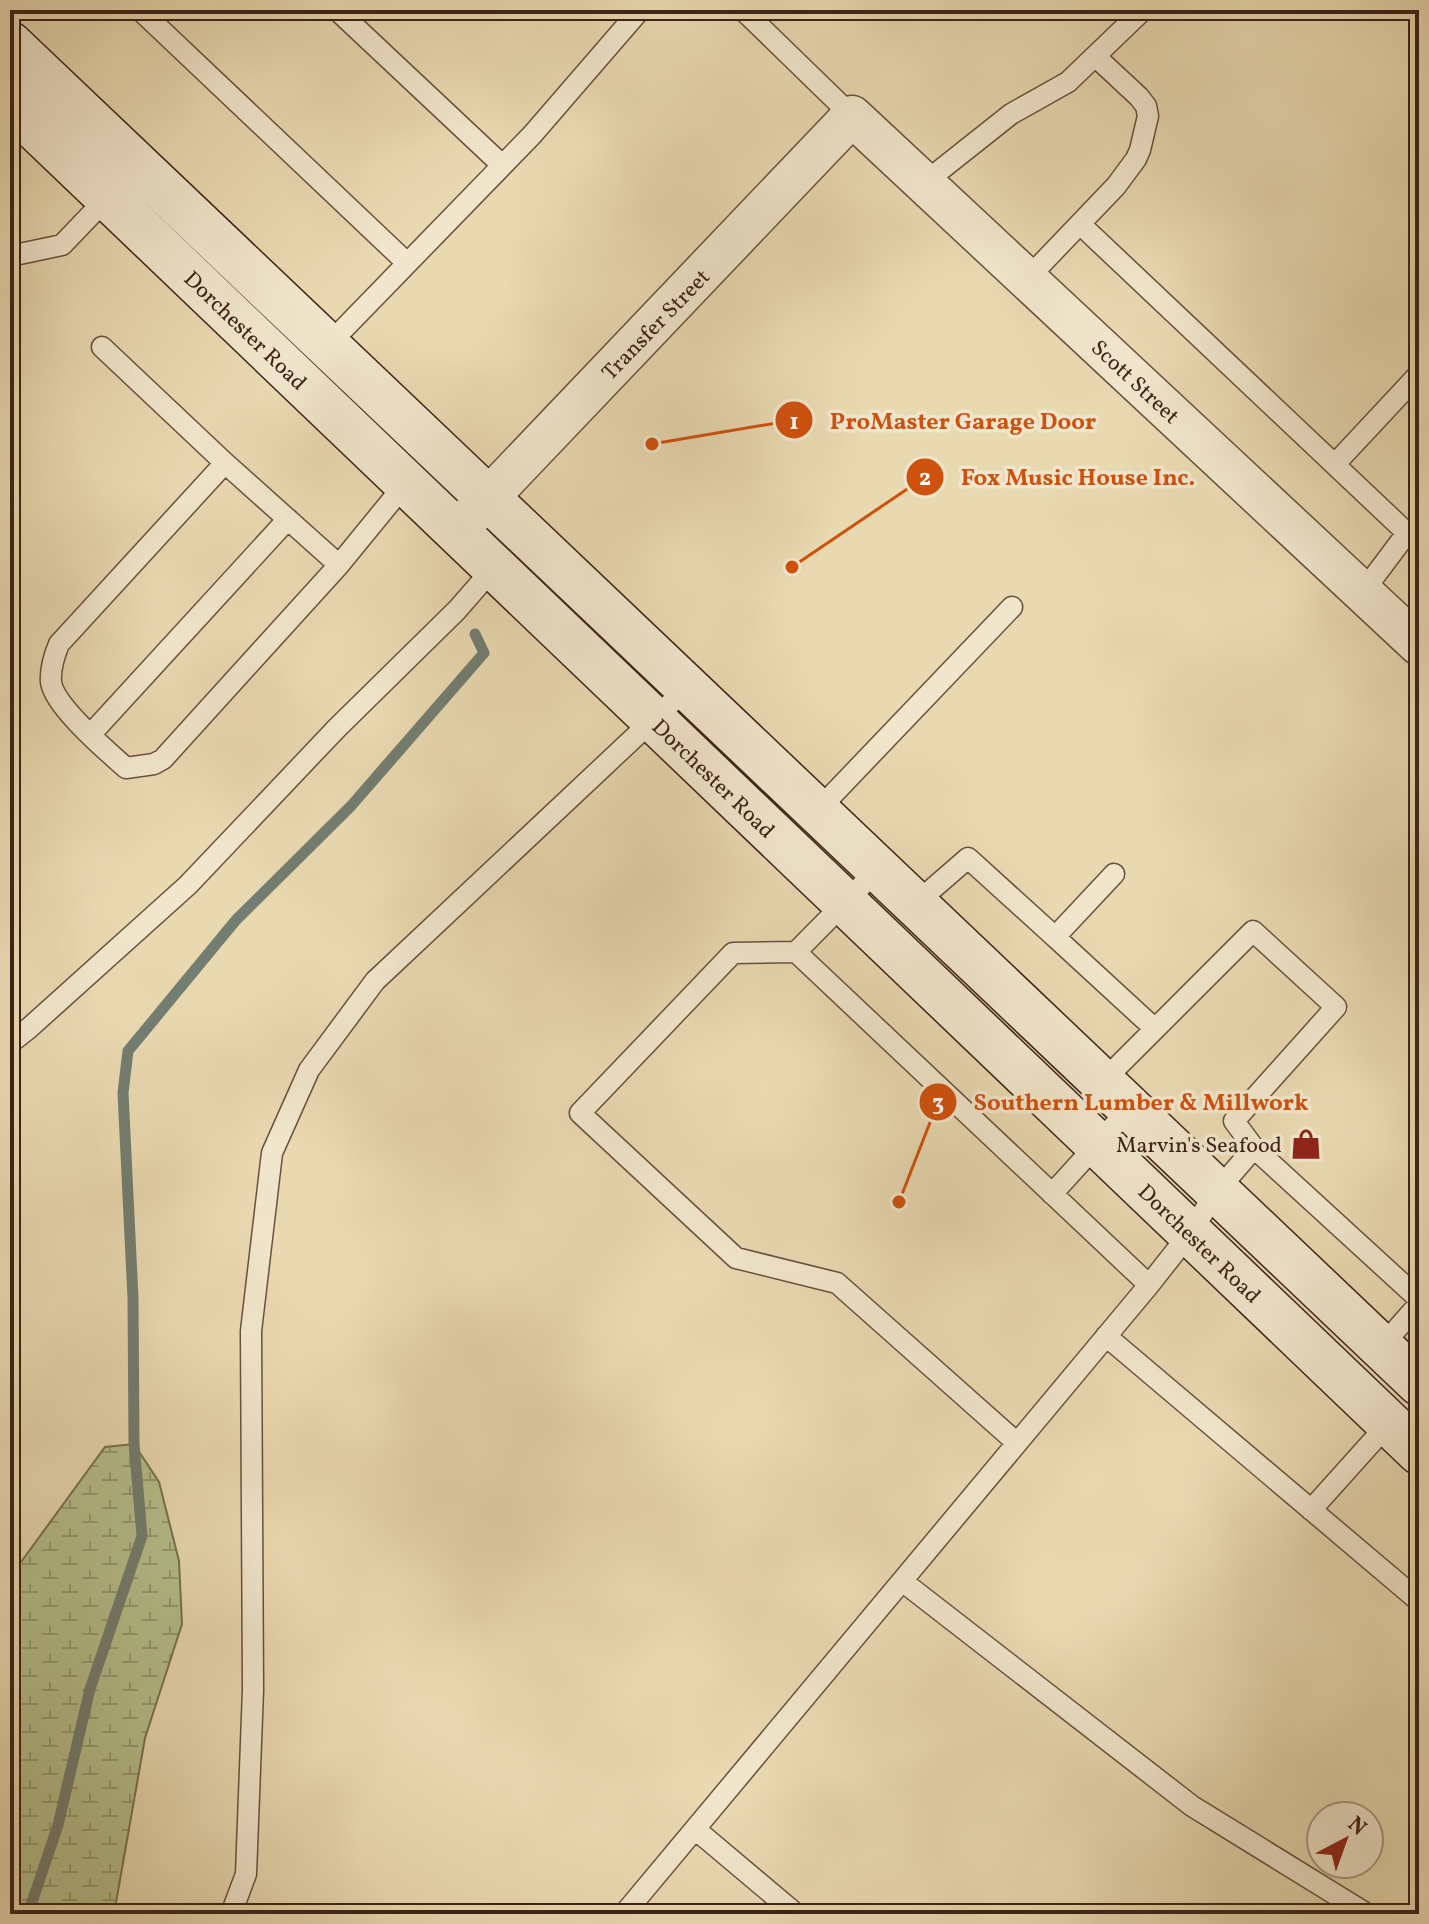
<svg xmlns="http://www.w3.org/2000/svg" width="1429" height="1924" viewBox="0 0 1429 1924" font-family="Vollkorn,serif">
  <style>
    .wetland { fill: url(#wetland-marsh); stroke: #787052; stroke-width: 2 }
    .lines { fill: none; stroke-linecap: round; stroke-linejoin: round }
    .stream { stroke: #737d71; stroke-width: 11 }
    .lane-casing { stroke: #67503e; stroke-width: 23 }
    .street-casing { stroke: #67503e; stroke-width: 43 }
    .secondary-casing { stroke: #3c2218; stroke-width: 47 }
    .lane { stroke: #f1e6cc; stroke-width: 20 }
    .street { stroke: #f1e6cc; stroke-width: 40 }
    .secondary { stroke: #f1e6cc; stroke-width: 44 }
    .labels { text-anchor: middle; stroke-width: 7; stroke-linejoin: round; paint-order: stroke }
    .street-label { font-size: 22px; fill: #3c2218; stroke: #f1e6cc }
    .poi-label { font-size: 22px; fill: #3c2218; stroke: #f1e6cc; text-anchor: end }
    .leader { fill: none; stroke: #ce510e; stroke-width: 3 }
    .callout-dot { fill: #ce510e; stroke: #f1e6cc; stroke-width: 3 }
    .mark-label { font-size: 24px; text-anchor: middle; font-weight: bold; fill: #fff }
    .callout-label { font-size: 24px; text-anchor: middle; font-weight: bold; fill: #ce510e; stroke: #f1e6cc; stroke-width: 7; stroke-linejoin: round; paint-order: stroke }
  </style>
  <defs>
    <pattern id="wetland-marsh" width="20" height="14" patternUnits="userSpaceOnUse" patternTransform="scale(2)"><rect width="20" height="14" fill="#b5bf8c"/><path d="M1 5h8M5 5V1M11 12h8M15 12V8" fill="none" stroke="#949b71"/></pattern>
  </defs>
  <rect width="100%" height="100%" fill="#e9d9b1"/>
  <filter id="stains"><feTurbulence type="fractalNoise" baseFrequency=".0025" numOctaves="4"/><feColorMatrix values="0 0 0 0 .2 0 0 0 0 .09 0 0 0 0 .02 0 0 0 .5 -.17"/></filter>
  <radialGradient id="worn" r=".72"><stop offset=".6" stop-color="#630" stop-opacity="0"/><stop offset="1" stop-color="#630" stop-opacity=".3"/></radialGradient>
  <path class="wetland" d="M134,1444L159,1482L179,1561L182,1624L145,1738L114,1914H10V1668L13,1573L105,1447Z"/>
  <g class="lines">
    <path class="stream" d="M28,1914L58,1825L90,1689L142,1536L134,1444L133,1298L123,1093L128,1051L236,920L351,806L484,653L475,634"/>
    <defs>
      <path id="lane" d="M140,10L407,263
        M337,10L502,165
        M743,10L852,116
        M924,183L1011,114L1068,82L1143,10
        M1080,224L1407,533L1362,593
        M10,256L62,245L107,198
        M1027,279L1116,186L1136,159L1140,150L1148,116L1146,106L1139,97L1095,56
        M328,345L532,135L640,10
        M102,347L225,463L339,565
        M225,463L59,644C54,656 50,669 51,682C54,706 107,751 126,768L154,764L163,759L339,565L406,483
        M1335,464L1419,374
        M90,735L288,519
        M817,811L1012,607
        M878,869L796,952L733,953L580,1113L736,1258L837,1283L1017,1443
        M915,904L968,858L1055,937L1114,874
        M1055,937L1155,1029
        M796,952L1149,1285
        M10,1043L28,1029L188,885L337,728L457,610L498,563
        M1102,1082L1253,931L1336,1007L1234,1121L1254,1148L1419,1299
        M1052,1194L1130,1108
        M1106,1336L1419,1601
        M1381,1347L1419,1304
        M1311,1510L1389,1423
        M902,1581L1192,1806L1367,1914
        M695,1829L796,1914
        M231,1914L246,1874L253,1690L251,1331L272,1153L309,1070L375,981L687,688
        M624,1914L1149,1285L1190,1233L1217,1191L1254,1148"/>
      <path id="street" d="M465,522L852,116L1419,645"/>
      <path id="secondary" d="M10,44L1419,1383
        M10,104L1419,1452"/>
    </defs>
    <use href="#lane" class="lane-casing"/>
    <use href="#street" class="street-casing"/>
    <use href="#secondary" class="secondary-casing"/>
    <use href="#lane" class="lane"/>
    <use href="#street" class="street"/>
    <use href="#secondary" class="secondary"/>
  </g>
  <defs>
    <symbol id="shop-bare" viewBox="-9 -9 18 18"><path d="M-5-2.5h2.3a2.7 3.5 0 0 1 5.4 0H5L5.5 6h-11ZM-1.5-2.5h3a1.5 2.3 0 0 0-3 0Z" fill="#8f2418" stroke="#f1e6cc" stroke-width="2.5" paint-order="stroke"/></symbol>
  </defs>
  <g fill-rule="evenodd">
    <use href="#shop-bare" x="1284" y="1122" width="44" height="44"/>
  </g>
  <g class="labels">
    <g class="street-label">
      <text transform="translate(655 324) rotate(-46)" y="8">Transfer Street</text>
      <text transform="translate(246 330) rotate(44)" y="8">Dorchester Road</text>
      <text transform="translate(1136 381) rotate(43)" y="8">Scott Street</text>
      <text transform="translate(714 778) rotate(44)" y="8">Dorchester Road</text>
      <text transform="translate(1200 1243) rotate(44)" y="8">Dorchester Road</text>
    </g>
    <g class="poi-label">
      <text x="1282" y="1152">Marvin's Seafood</text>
    </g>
  </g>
  <path class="leader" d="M652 444L794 420M792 567L925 477M899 1202L938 1102"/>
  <g class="callout-dot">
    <circle cx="652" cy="444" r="8"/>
    <circle cx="792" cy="567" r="8"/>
    <circle cx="899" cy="1202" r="8"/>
    <circle cx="794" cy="420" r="20"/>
    <circle cx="925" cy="477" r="20"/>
    <circle cx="938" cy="1102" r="20"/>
  </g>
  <g class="mark-label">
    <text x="794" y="429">1</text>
    <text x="925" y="485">2</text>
    <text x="938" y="1110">3</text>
  </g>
  <g class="callout-label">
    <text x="963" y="429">ProMaster Garage Door</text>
    <text x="1078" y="485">Fox Music House Inc.</text>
    <text x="1141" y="1110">Southern Lumber &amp; Millwork</text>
  </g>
  <rect width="1429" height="1924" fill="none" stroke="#e9d9b1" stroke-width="40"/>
  <rect x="12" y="12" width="1405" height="1900" fill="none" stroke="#3c2218" stroke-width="4"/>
  <rect x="20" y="20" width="1389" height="1884" fill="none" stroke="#3c2218" stroke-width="2"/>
  <g transform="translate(1345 1840) rotate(41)"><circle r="38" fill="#f1e6cc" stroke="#a99884" stroke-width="2"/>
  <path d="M0-6L14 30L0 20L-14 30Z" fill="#8f2418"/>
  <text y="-12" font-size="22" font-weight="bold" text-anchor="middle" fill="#3c2218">N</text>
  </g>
  <rect width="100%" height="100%" filter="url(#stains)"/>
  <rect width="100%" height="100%" fill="url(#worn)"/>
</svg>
